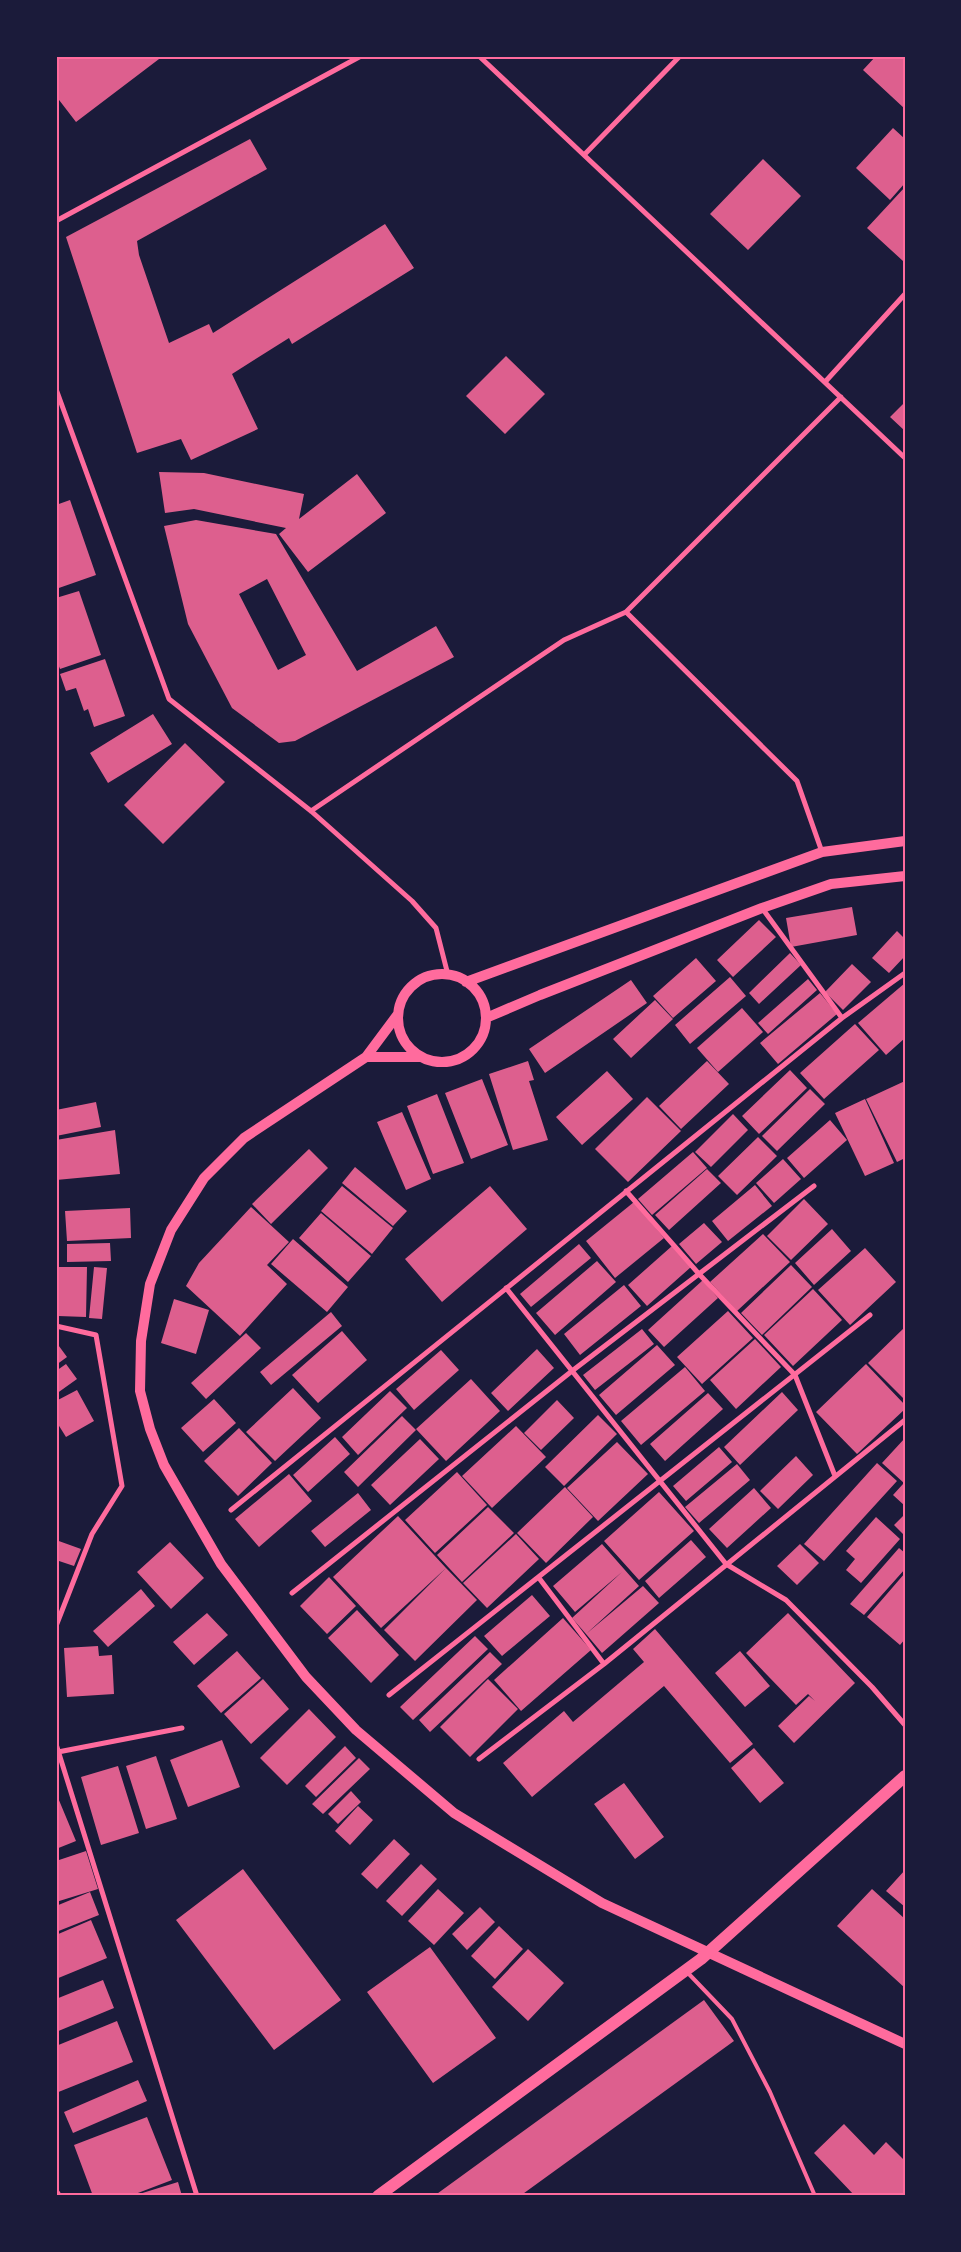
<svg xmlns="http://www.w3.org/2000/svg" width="961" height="2252" viewBox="0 0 961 2252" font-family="'Exo 2',sans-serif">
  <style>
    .building { fill: #dd5f8e; fill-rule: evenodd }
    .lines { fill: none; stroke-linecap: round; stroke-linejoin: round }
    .service { stroke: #ff6b9d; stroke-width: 4 }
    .minor { stroke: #ff6b9d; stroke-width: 5 }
    .tertiary { stroke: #ff6b9d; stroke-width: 9 }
    .secondary { stroke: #ff6b9d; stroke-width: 10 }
    .primary { stroke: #ff6b9d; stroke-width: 12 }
    .neatline { fill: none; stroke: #ff6b9d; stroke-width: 2 }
  </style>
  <rect width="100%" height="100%" fill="#1b1b3a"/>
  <path class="building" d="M56,56H163L76,122L56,96Z
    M876,56H905V109L863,70Z
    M893,128L905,139V183L890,200L856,168Z
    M250,139L267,169L137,241L139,255L169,343L209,324L213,333L385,224L414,268L292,344L289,338L232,374L258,429L191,460L181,439L137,453L66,237Z
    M763,159L801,196L748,250L710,214Z
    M905,187V259L903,261L867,228Z
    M506,356L545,394L505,434L466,396Z
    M905,402V431L890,417Z
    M159,472L204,473L304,494L299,519L357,474L386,513L308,572L279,534L286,528L194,509L165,513Z
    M70,500L96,575L56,589V505Z
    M196,520L276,534L357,671L436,626L454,657L295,741L279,743L232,708L188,624L164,526ZM267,579L306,655L278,670L239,594Z
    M79,591L101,655L60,669L56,659V598Z
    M105,659L125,716L94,727L88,709L84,711L76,688L66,691L60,674Z
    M153,714L172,744L108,783L90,753Z
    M185,743L225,782L163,844L124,805Z
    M852,907L857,935L791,947L786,918Z
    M759,920L776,937L733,977L717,960Z
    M897,931L905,939V956L889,973L872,958Z
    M790,953L801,965L759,1004L749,993Z
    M696,958L716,981L673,1018L653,996Z
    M852,964L871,982L843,1010L825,992Z
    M730,977L746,996L690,1044L675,1025Z
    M808,979L817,990L768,1034L758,1023Z
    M631,980L647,1003L545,1073L529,1049Z
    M905,983V1038L886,1055L858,1023Z
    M820,993L837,1014L778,1064L760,1043Z
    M655,1000L673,1019L631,1058L613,1039Z
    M742,1008L763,1032L718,1072L697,1048Z
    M855,1024L879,1050L824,1099L800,1073Z
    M528,1061L534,1080L529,1081L548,1140L513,1150L489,1074Z
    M707,1061L729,1084L681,1129L659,1106Z
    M790,1070L807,1088L759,1134L742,1116Z
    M607,1071L633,1099L582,1145L556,1117Z
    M482,1079L508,1145L471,1159L445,1093Z
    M905,1081V1158L897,1162L866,1099Z
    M810,1089L825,1104L777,1151L762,1136Z
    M437,1094L464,1163L433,1174L407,1106Z
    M647,1097L681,1131L628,1182L595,1149Z
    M865,1099L894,1163L865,1176L835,1113Z
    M96,1102L101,1127L56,1136V1110Z
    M402,1112L431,1179L406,1190L377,1122Z
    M733,1114L748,1130L711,1167L695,1152Z
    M830,1120L847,1140L804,1178L787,1158Z
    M115,1130L120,1174L56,1180V1140Z
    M758,1137L777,1156L737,1195L718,1176Z
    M309,1149L328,1168L271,1224L252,1204Z
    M693,1152L707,1168L652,1215L638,1199Z
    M783,1159L801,1179L774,1203L756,1183Z
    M355,1167L407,1211L393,1226L342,1183Z
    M707,1169L721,1183L669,1230L655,1215Z
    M755,1185L772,1206L728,1241L712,1221Z
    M342,1186L393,1228L372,1254L321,1211Z
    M490,1186L527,1229L442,1302L405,1259Z
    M804,1199L828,1224L791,1260L767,1236Z
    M634,1202L664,1238L615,1278L586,1241Z
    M251,1207L289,1242L267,1265L287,1284L240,1336L186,1286L199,1263Z
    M130,1208L131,1238L67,1241L65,1211Z
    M321,1213L371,1256L348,1282L299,1238Z
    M704,1223L722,1242L696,1264L679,1244Z
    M832,1229L851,1251L814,1285L795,1263Z
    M763,1234L790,1262L737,1311L710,1282Z
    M293,1239L348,1287L327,1312L271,1264Z
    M110,1243L111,1261L67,1262V1244Z
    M579,1244L591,1258L531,1307L520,1294Z
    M672,1246L691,1267L647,1306L628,1285Z
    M865,1248L896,1282L850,1325L818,1290Z
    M597,1261L616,1282L555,1335L536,1313Z
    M791,1265L812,1287L762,1335L741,1313Z
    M59,1267H87L86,1317L58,1316Z
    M94,1267L107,1268L102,1319L89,1318Z
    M703,1280L718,1298L664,1347L648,1330Z
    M624,1285L641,1306L580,1355L564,1334Z
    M813,1289L842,1320L793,1366L764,1335Z
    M174,1299L209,1310L196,1354L161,1343Z
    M728,1311L753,1338L702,1384L677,1357Z
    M331,1312L342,1326L271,1385L260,1372Z
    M905,1327V1400L868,1363Z
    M642,1329L654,1344L595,1390L583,1375Z
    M342,1331L367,1360L318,1403L292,1375Z
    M246,1333L261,1348L206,1399L191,1383Z
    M755,1339L781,1367L736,1409L710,1380Z
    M56,1342L67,1357L56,1365Z
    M657,1345L675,1365L616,1415L599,1395Z
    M537,1349L554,1368L508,1411L491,1393Z
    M441,1350L459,1370L414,1410L396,1389Z
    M66,1364L77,1379L56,1394V1371Z
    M866,1364L905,1405V1409L857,1454L816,1412Z
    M685,1367L705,1391L641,1445L621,1421Z
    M471,1379L500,1411L446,1461L416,1429Z
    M293,1388L321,1418L275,1461L246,1432Z
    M77,1390L94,1421L66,1437L56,1421V1401Z
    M390,1391L407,1408L358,1455L342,1437Z
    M782,1392L798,1410L740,1465L724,1447Z
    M708,1393L723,1409L665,1461L650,1444Z
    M214,1399L236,1423L203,1452L181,1428Z
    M557,1400L574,1418L541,1450L524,1433Z
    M598,1415L617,1434L564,1486L545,1467Z
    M402,1416L416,1430L358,1487L344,1472Z
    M516,1426L546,1457L492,1508L462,1476Z
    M239,1428L272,1463L238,1496L204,1461Z
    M335,1437L350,1454L308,1492L293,1475Z
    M905,1438V1484L882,1463Z
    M420,1439L439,1459L390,1505L371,1485Z
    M617,1442L648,1474L598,1521L567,1488Z
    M719,1447L732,1462L686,1501L673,1486Z
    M796,1456L813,1475L778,1509L760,1491Z
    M877,1463L897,1481L824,1561L804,1544Z
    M737,1464L750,1480L699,1523L685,1507Z
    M457,1472L487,1505L435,1553L405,1520Z
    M289,1474L312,1501L259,1547L235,1519Z
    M903,1484L905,1485V1506L893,1495Z
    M565,1487L593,1517L546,1563L517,1533Z
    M754,1488L771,1508L727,1548L709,1529Z
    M659,1492L694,1531L639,1580L604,1541Z
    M358,1493L371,1510L325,1547L311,1531Z
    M488,1507L514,1533L462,1582L437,1555Z
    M905,1514V1536L894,1525Z
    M398,1516L446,1568L381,1628L333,1577Z
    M876,1517L900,1539L861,1583L846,1570L855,1559L846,1551Z
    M516,1534L539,1559L487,1608L463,1583Z
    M56,1540L81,1549L74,1566L56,1560Z
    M691,1540L706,1557L659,1598L645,1581Z
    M170,1542L204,1578L171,1609L137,1572Z
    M602,1544L639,1586L586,1634L572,1618L622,1572L575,1612L553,1586Z
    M800,1544L819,1563L797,1585L777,1566Z
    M899,1548L905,1553V1569L864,1615L850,1604Z
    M446,1568L477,1600L415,1661L384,1630Z
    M905,1573V1639L900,1645L867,1617Z
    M329,1577L356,1606L327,1634L300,1606Z
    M643,1586L659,1603L602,1653L586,1634Z
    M141,1589L155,1606L108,1647L93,1631Z
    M532,1595L550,1616L502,1656L484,1636Z
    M357,1610L399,1655L371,1683L328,1638Z
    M207,1613L228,1635L194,1665L173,1642Z
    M788,1613L855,1683L794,1743L778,1726L809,1696L815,1701L808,1694L796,1705L746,1653Z
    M563,1618L591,1650L521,1711L494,1680Z
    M655,1629L753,1744L730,1763L664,1686L532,1797L503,1763L564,1711L573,1722L644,1662L633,1649Z
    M475,1636L488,1649L413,1720L400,1707Z
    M98,1646L99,1656L112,1655L114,1694L67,1697L64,1648Z
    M237,1651L261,1678L221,1713L197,1686Z
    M740,1651L770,1686L745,1707L715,1673Z
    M490,1652L502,1664L430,1732L419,1720Z
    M263,1679L289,1709L251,1744L224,1714Z
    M488,1679L518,1709L470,1757L440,1727Z
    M309,1709L336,1737L287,1785L260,1758Z
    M222,1740L240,1787L188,1807L170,1760Z
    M345,1746L356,1758L316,1797L305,1786Z
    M754,1748L784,1783L760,1803L731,1768Z
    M156,1756L177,1819L146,1829L126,1766Z
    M359,1758L370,1769L323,1814L312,1804Z
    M118,1766L139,1833L101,1845L81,1777Z
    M624,1783L664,1837L635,1859L594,1804Z
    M351,1791L361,1802L338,1824L328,1814Z
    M56,1793L76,1841L56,1849Z
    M358,1806L373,1820L350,1845L335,1831Z
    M394,1839L410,1854L377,1889L361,1874Z
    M86,1851L98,1889L56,1902V1861Z
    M421,1864L437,1879L402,1916L386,1901Z
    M243,1869L341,2000L274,2050L176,1920Z
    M905,1870V1907L886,1891Z
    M438,1889L464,1913L434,1945L408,1921Z
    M872,1889L905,1919V1988L837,1926Z
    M90,1892L99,1915L56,1932V1906Z
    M480,1907L495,1922L467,1950L452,1934Z
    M91,1920L107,1958L56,1979V1935Z
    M499,1926L523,1949L495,1979L471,1956Z
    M430,1947L496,2038L433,2083L367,1992Z
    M528,1949L564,1983L528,2021L492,1987Z
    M103,1980L114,2008L56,2032V1999Z
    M704,2000L734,2041L520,2196H434Z
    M117,2021L133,2062L56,2093V2046Z
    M138,2080L147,2101L73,2133L64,2112Z
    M147,2117L172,2180L130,2196H93L74,2145Z
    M844,2124L874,2155L886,2142L905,2161V2196H855L814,2153Z
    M178,2182L182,2196H136V2195Z"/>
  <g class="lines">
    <path class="service" d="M687,1972L732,2019L770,2092L815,2196"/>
    <path class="minor" d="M479,56L905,458
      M584,155L680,56
      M56,221L361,56
      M825,382L905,294
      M56,389L169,699L311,811L412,901L436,928L448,975
      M626,612L797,781L822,852
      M311,811L564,640L626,612L841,397
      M762,908L842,1018
      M626,1191L699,1274L795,1375L835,1476
      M506,1288L726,1564L786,1600L872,1687L905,1725
      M56,1326L96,1335L122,1486L92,1534L56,1626
      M231,1510L842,1018L905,973
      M539,1578L604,1664
      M292,1593L572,1371L814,1186
      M389,1695L870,1315
      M56,1744L197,2196
      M58,1752L182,1728
      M479,1759L604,1664L905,1420"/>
    <path class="tertiary" d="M56,2194L57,2196"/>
    <path class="secondary" d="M398 1018a44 44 0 1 1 88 0a44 44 0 1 1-88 0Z
      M466,982L822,852L905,841
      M398,1014L366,1057H419
      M486,1018L540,995L762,908L831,884L905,876
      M366,1057L244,1138L204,1178L171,1230L150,1284L141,1341L140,1391L150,1429L164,1465L221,1564L306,1677L356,1730L454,1813L602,1903L905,2044"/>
    <path class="primary" d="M378,2196L701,1959L905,1776"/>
  </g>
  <rect width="961" height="2252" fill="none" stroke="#1b1b3a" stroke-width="115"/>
  <rect x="58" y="58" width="846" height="2136" class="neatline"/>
</svg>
